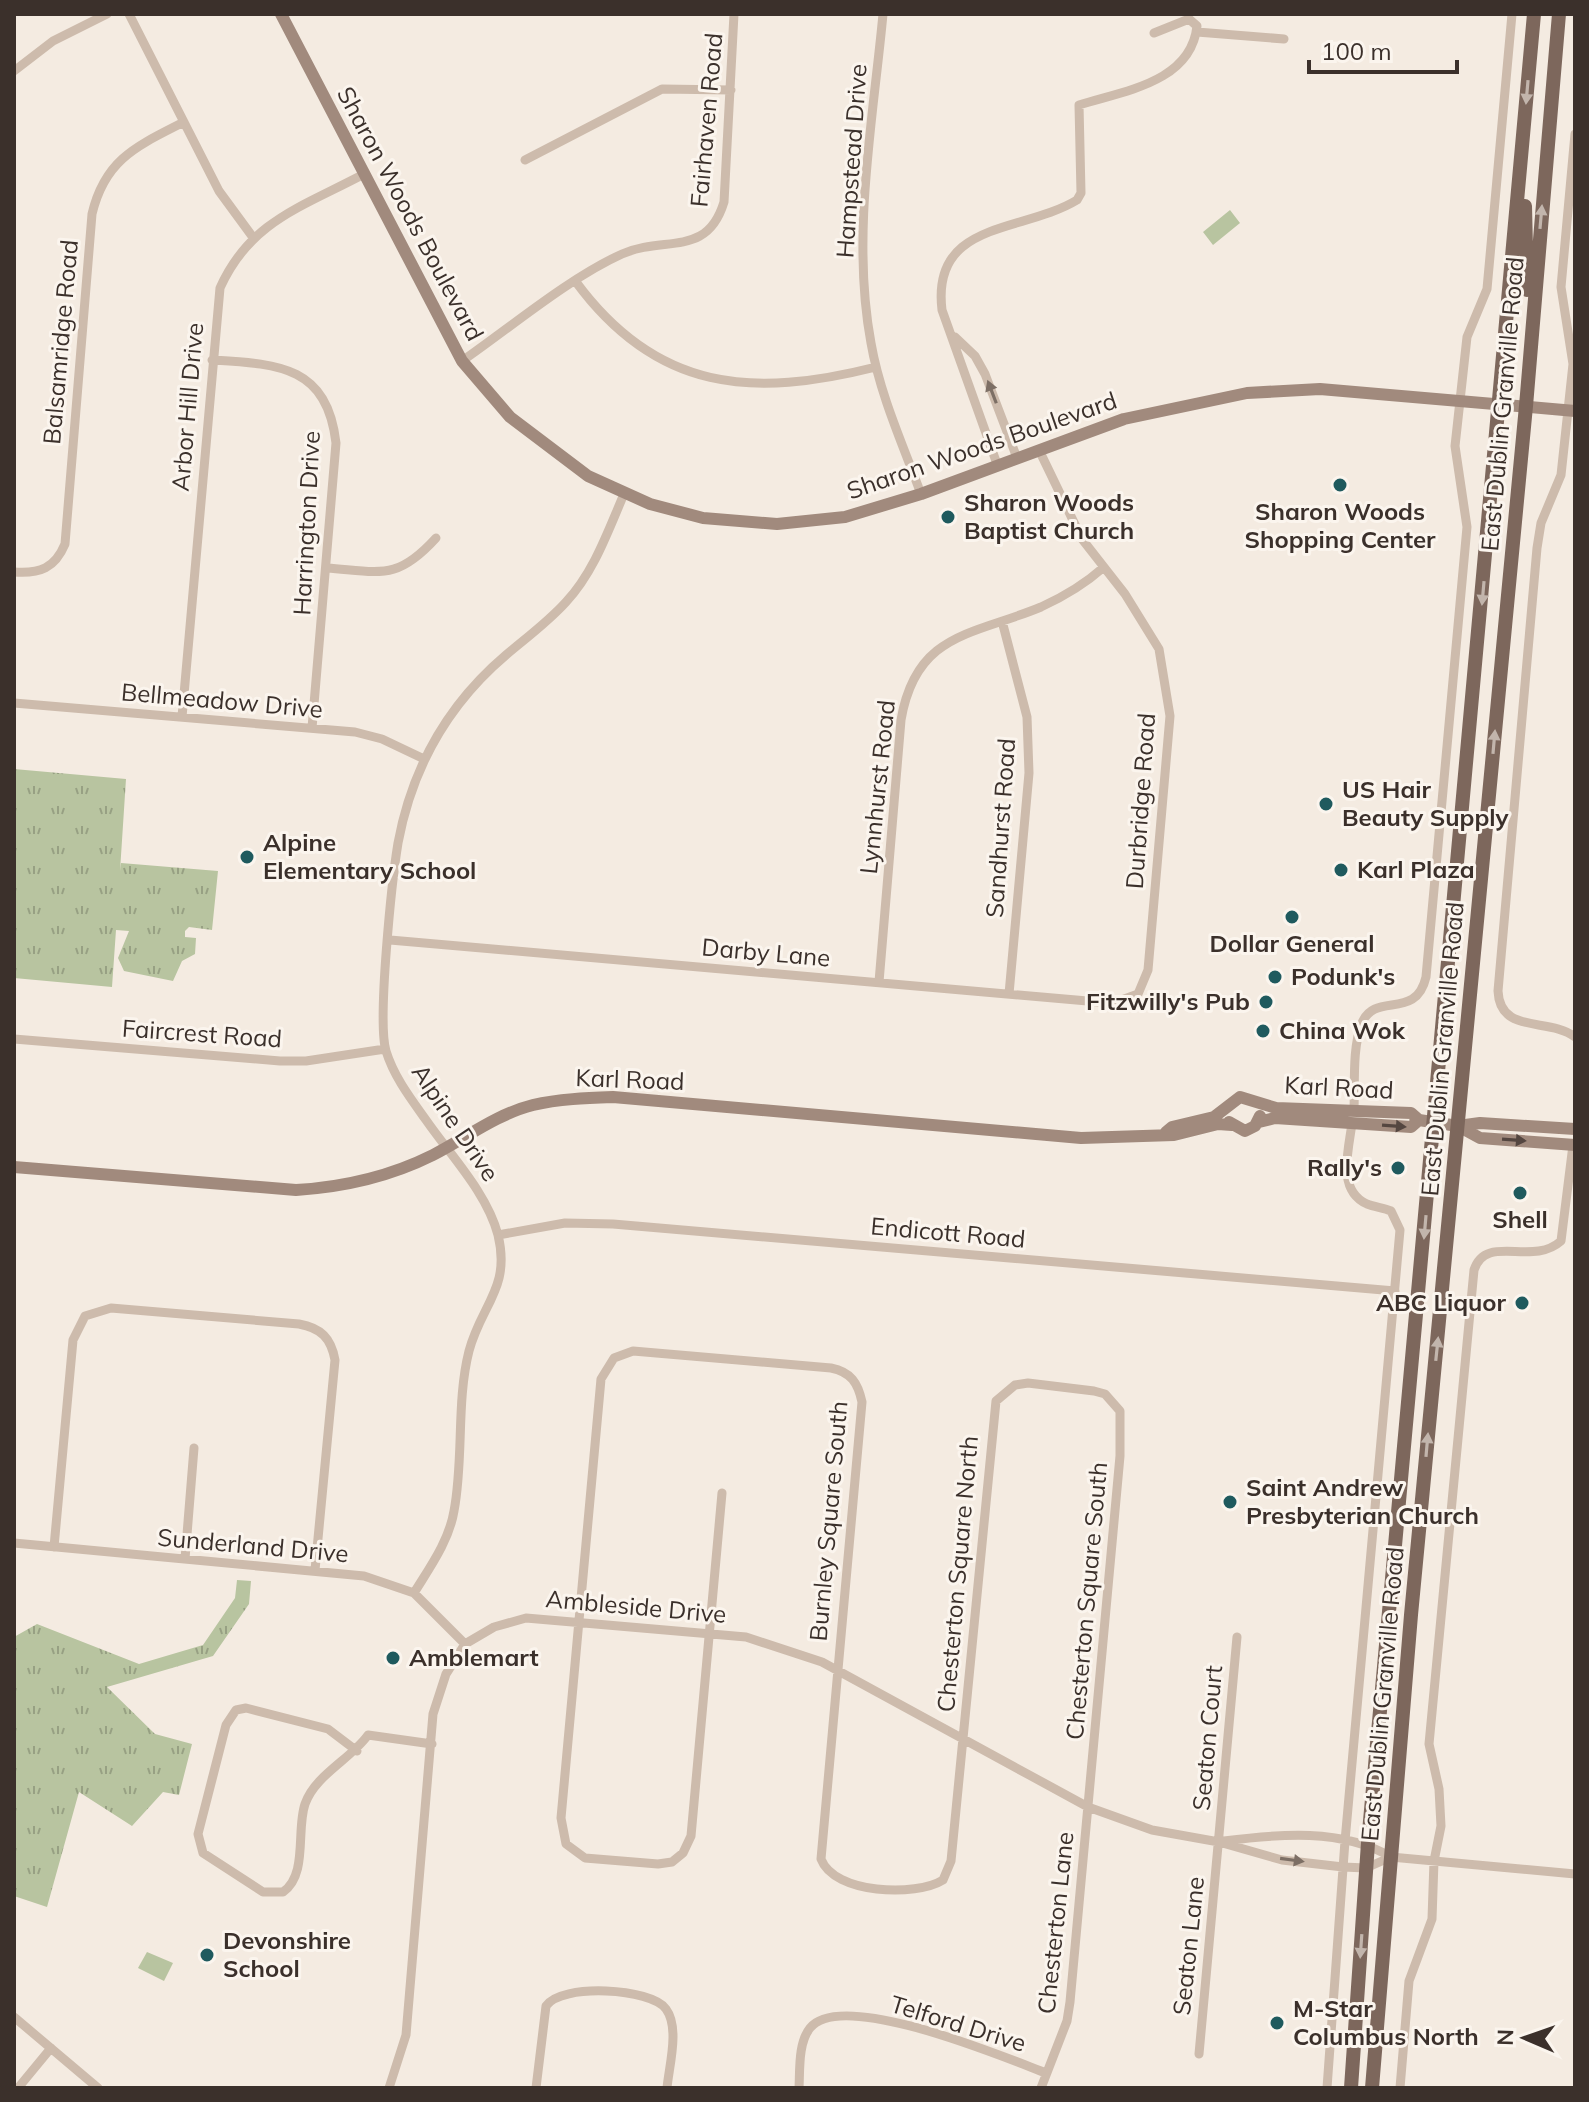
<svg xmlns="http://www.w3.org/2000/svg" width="1589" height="2102" viewBox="0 0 1589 2102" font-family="Mulish,sans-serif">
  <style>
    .grass { fill: url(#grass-tufts) }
    .pitch { fill: #b8c4a0 }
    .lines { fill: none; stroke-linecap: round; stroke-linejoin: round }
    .street { stroke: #cdbbac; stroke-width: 9 }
    .secondary { stroke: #a18a7d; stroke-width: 12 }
    .primary { stroke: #7d675c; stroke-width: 14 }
    .oneway { fill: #c2b5ac }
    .oneway2 { fill: #7d6f65 }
    .oneway3 { fill: #544640 }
    .poi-dot { fill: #1f5a5e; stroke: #fbf5ee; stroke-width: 3 }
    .labels { text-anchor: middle; stroke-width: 6; stroke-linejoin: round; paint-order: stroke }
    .street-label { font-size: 24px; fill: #3b302b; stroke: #fbf5ee }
    .poi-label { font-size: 24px; font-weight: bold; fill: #3b302b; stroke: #fbf5ee; text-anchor: start }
  </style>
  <defs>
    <pattern id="grass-tufts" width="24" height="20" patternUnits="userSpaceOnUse" patternTransform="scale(2)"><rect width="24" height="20" fill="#b8c4a0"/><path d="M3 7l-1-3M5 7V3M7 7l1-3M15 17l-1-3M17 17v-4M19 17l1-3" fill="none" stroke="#97a083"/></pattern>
  </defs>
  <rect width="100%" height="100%" fill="#f4ebe1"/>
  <path class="grass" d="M14,769L126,779L120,871L121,863L218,871L212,930L189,927L185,931V937L196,938L195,954L182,961L173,981L124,971L118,958L129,931L116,930L112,987L14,978Z
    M237,1580L251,1581L249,1604L213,1656L107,1687L155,1734L192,1744L179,1795L163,1792L132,1826L79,1792L47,1907L14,1896V1637L37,1624L139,1664L203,1645L235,1598Z"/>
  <path class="pitch" d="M1230,210L1240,223L1213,245L1203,232Z
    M147,1952L173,1963L164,1981L138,1968Z"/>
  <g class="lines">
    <path class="street" d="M129,14L219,191L252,236
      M883,14C873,121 851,236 871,343C880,395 903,445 921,494
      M1197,32L1284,39
      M14,71L53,41L107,14
      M1575,134L1561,287L1573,364L1561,475L1541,523L1537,548L1498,991C1500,1035 1549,1017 1575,1037
      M525,160L662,89L731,90
      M576,282C657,392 753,398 876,367
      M955,337L975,356L985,374L1017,458
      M212,360C277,364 327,365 336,443L312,728
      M462,361C511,327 569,278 622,254C665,235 707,258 724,202L734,14
      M997,464L942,310C931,220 1023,233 1077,200L1081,193L1079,105C1122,91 1191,83 1197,26L1189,19L1154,33
      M327,568C381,572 397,581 436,538
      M14,572C40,574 55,568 65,544L92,214C105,159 137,146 184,122
      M1002,621L1027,717L1029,773L1009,994
      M14,703L355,732L382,739L422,758
      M182,717L220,288C250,221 302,207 364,174
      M390,940L1099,1002H1116L1138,994L1148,970L1170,716L1159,649L1125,594L1082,539L1040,452
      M879,982L901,720C916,632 974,635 1041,607C1063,597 1086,583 1104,567
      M14,1039L280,1061H306L385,1049
      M1354,1110C1355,1084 1352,1047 1362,1023C1375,991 1416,1021 1426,977L1467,527L1455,446L1467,337L1487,289L1512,14
      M498,1235L565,1223L613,1224L1395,1291
      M722,1493L691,1836L683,1853L672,1862L658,1864L585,1858L566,1844L561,1818L601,1379L614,1358L633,1351L831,1368C851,1372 858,1383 862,1402L821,1859C834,1894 916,1897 943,1880L951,1861L996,1401L1015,1385L1028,1383L1094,1391L1105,1394L1120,1411V1456L1070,2002L1067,2021L1041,2088
      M14,1543L364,1576L414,1593L465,1644
      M54,1547L73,1340L85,1316L111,1308L299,1324C321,1328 331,1338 335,1360L315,1570
      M185,1559L194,1448
      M414,1593C430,1567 449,1541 454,1511C464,1459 456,1402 469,1351C481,1305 511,1288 498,1235C487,1193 451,1156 426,1120C411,1099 394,1077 386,1051C377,1021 392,880 398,843C412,768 447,705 506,655C526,638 548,622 566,602C594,572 608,531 624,494
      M357,1751L328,1729L246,1708L236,1710L226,1725L198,1834L203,1853L263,1892H283C308,1875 296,1830 305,1804C315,1775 351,1759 368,1735L432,1744
      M1224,1841C1279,1834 1342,1828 1391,1857L1575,1874
      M14,2017L98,2088
      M1199,2054L1237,1637
      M18,2088L51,2048
      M389,2088L406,2035L433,1714L446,1674L465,1644L494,1627L526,1618L746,1637L822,1662L1088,1807L1152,1830L1219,1842L1282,1860L1343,1867L1366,1868L1391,1857
      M536,2088L546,2006C561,1983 651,1988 666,2009C680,2028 669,2066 667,2088
      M799,2088C800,2070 798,2043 810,2028C841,1988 1006,2058 1046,2073
      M1327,2088L1345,1841L1400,1230L1391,1211C1384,1208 1375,1207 1367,1204C1336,1190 1349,1149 1352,1123
      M1400,2088L1409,1981L1432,1919L1434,1861L1441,1826L1439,1789L1429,1744L1474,1270C1486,1233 1532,1267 1561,1241L1573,1145"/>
    <path class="secondary" d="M281,14L462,361L510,417L588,476L650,504L703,518L777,524L845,517L921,494L1124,419L1247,393L1320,389L1575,411
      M1229,1122L1245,1131L1255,1126L1260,1116
      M1259,1122L1275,1118L1411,1127L1419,1120
      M1458,1126L1480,1123L1575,1129
      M1166,1132L1172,1127L1214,1117L1240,1097L1276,1108L1411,1113L1419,1120L1458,1126L1480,1138L1575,1145
      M14,1167L296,1190C345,1187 389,1177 433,1155C466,1138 497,1114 533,1105C559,1099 586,1098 613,1097L1081,1138L1174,1135L1218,1124L1232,1125"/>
    <path class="primary" d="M1525,206L1527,290
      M1351,2088L1368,1843L1534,14
      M1372,2088L1411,1615L1526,406L1559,14"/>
  </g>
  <defs><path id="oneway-solid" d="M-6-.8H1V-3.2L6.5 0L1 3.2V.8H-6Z" transform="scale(2)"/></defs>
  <g class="oneway">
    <use href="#oneway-solid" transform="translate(1527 92) rotate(95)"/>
    <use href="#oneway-solid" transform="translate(1541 217) rotate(-85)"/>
    <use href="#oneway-solid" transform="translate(1483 593) rotate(95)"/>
    <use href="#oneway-solid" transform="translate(1494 742) rotate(-85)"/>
    <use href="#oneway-solid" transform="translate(1425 1227) rotate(95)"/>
    <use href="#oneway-solid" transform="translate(1437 1349) rotate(-84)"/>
    <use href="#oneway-solid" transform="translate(1427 1445) rotate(-85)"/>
    <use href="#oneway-solid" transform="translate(1361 1946) rotate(94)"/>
  </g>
  <g class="oneway2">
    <use href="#oneway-solid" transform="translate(992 392) rotate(-111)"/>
    <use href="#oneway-solid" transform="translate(1292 1860) rotate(8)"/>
  </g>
  <g class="oneway3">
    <use href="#oneway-solid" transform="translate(1394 1126) rotate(4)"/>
    <use href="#oneway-solid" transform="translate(1514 1140) rotate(4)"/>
  </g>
  <g class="poi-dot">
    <circle cx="1340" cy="485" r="8"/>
    <circle cx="948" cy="517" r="8"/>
    <circle cx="1326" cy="804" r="8"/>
    <circle cx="247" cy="857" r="8"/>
    <circle cx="1341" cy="870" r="8"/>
    <circle cx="1292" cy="917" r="8"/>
    <circle cx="1275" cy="977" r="8"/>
    <circle cx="1266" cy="1002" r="8"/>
    <circle cx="1263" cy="1031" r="8"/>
    <circle cx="1398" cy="1168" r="8"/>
    <circle cx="1520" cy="1193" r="8"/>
    <circle cx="1522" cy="1303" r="8"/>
    <circle cx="1230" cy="1502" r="8"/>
    <circle cx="393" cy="1658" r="8"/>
    <circle cx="207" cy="1955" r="8"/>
    <circle cx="1277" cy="2023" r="8"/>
  </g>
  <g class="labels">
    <g class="street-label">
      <text transform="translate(707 120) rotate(-85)" y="8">Fairhaven Road</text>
      <text transform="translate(852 161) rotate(-86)" y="8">Hampstead Drive</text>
      <text transform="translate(410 214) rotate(62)" y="8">Sharon Woods Boulevard</text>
      <text transform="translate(61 342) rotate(-85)" y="8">Balsamridge Road</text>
      <text transform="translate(1503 404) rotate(-85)" y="8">East Dublin Granville Road</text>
      <text transform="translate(188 407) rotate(-85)" y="8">Arbor Hill Drive</text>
      <text transform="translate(982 446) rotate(-19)" y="8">Sharon Woods Boulevard</text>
      <text transform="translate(307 523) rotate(-87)" y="8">Harrington Drive</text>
      <text transform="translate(222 701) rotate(5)" y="8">Bellmeadow Drive</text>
      <text transform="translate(878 787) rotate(-84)" y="8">Lynnhurst Road</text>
      <text transform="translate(1141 801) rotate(-86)" y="8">Durbridge Road</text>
      <text transform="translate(1001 828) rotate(-86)" y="8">Sandhurst Road</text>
      <text transform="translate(766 953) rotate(5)" y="8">Darby Lane</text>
      <text transform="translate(202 1034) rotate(4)" y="8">Faircrest Road</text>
      <text transform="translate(1443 1049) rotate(-85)" y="8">East Dublin Granville Road</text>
      <text transform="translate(630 1080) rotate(2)" y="8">Karl Road</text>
      <text transform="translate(1339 1088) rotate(3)" y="8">Karl Road</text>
      <text transform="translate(455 1123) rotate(56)" y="8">Alpine Drive</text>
      <text transform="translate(948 1233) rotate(5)" y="8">Endicott Road</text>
      <text transform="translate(829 1521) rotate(-85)" y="8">Burnley Square South</text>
      <text transform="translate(253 1546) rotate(5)" y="8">Sunderland Drive</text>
      <text transform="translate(958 1574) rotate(-85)" y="8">Chesterton Square North</text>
      <text transform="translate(1087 1601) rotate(-85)" y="8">Chesterton Square South</text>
      <text transform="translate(636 1607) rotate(5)" y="8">Ambleside Drive</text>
      <text transform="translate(1383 1694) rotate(-85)" y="8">East Dublin Granville Road</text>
      <text transform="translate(1208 1738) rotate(-85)" y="8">Seaton Court</text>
      <text transform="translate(1056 1923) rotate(-84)" y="8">Chesterton Lane</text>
      <text transform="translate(1189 1946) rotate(-84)" y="8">Seaton Lane</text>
      <text transform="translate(958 2024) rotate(17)" y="8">Telford Drive</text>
    </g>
    <g class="poi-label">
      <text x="964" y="511">Sharon Woods<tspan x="964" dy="28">Baptist Church</tspan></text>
      <text x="1340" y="520" text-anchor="middle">Sharon Woods<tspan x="1340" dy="28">Shopping Center</tspan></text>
      <text x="1342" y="798">US Hair<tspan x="1342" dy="28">Beauty Supply</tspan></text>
      <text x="263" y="851">Alpine<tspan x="263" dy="28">Elementary School</tspan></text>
      <text x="1357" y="878">Karl Plaza</text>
      <text x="1292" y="952" text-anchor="middle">Dollar General</text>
      <text x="1291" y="985">Podunk's</text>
      <text x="1250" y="1010" text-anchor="end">Fitzwilly's Pub</text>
      <text x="1279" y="1039">China Wok</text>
      <text x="1382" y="1176" text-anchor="end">Rally's</text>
      <text x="1520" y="1228" text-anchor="middle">Shell</text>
      <text x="1506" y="1311" text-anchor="end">ABC Liquor</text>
      <text x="1246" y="1496">Saint Andrew<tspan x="1246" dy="28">Presbyterian Church</tspan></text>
      <text x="409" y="1666">Amblemart</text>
      <text x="223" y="1949">Devonshire<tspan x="223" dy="28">School</tspan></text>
      <text x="1293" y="2017">M-Star<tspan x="1293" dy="28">Columbus North</tspan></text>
    </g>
  </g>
  <rect width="1589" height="2102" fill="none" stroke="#3b302b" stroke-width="32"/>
  <g transform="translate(1525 2038) rotate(272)" stroke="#fbf5ee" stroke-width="6" paint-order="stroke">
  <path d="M0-6L14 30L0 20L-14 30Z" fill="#3b302b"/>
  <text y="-12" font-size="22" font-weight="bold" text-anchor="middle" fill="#3b302b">N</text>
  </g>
  <path d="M1309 60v12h148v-12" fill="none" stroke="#3b302b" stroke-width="4"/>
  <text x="1321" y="60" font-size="24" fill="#3b302b" stroke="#fbf5ee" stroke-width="6" paint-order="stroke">100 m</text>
</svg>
